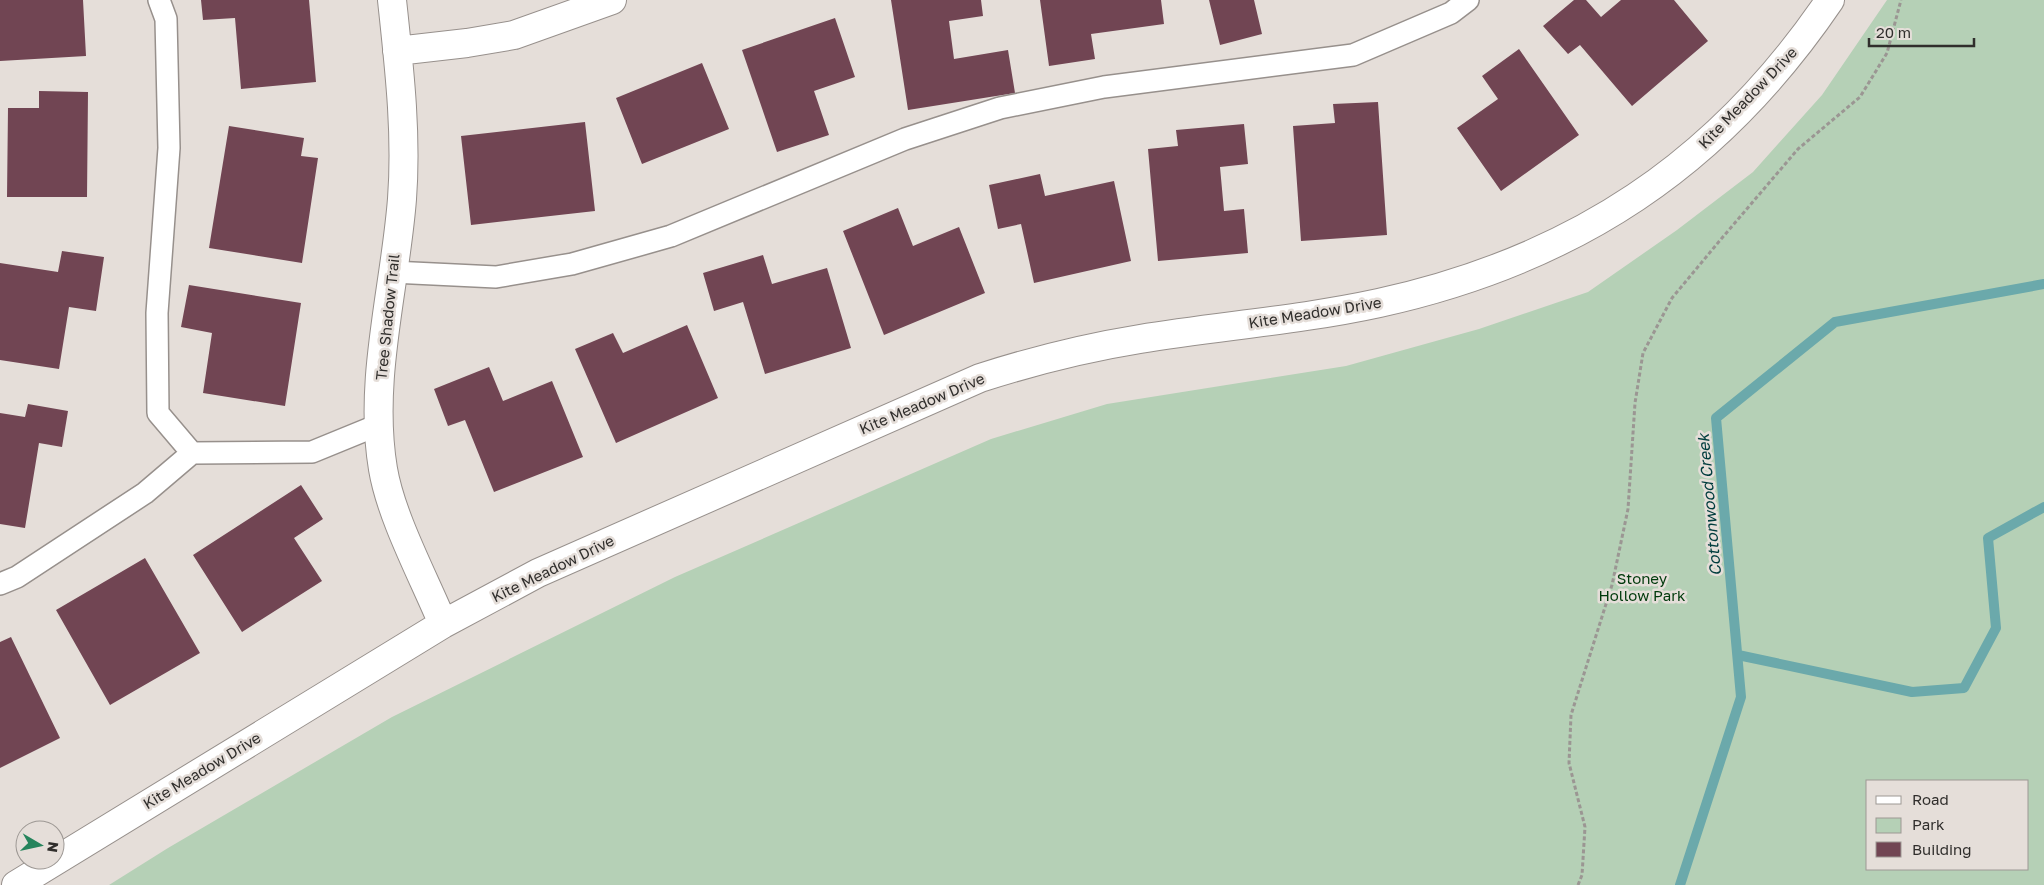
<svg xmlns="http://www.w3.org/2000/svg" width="2044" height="885" viewBox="0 0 2044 885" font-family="'Golos Text',sans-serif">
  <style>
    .green { fill: #b5d0b6; fill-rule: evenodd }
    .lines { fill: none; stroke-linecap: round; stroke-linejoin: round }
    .stream { stroke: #6ba9ab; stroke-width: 10 }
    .building { fill: #714553 }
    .lane-casing { stroke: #97908c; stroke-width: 24 }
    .street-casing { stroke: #97908c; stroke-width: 30 }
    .path { stroke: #9b9693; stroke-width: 3; stroke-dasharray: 4 2.5; stroke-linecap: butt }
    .lane { stroke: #fff; stroke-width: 21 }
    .street { stroke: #fff; stroke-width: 28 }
    .labels { text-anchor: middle; stroke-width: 5; stroke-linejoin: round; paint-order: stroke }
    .street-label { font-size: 15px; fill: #302e2c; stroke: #e5ded9 }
    .park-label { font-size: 15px; fill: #003a0c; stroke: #e5ded9 }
    .water-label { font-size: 16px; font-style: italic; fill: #003d3e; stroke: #e5ded9 }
  </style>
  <rect width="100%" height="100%" fill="#e5ded9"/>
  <path class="green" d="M1887,0H2044V885H109L168,848L392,717L675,577L991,439L1107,404L1346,366L1479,329L1588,292L1677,230L1753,172L1822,95ZM1868,781H2028V869H1868Z"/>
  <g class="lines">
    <path class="stream" d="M1738,655L1912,692L1964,688L1996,628L1988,538L2044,507
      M1680,885L1741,697L1716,418L1835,322L2044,284"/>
  </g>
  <path class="building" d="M0,0H83L86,56L0,61Z
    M201,0H309L316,82L241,89L235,18L203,20Z
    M891,0H981L983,16L949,21L954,59L1008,50L1015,93L908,110Z
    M1040,0H1161L1164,24L1091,34L1095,59L1049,66Z
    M1209,0H1254L1262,34L1220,45Z
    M1574,0H1586L1601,17L1621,0H1674L1708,41L1632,106L1580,45L1568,54L1543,26Z
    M835,18L855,77L814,91L829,135L777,152L742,50Z
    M1519,49L1579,135L1501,191L1457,128L1498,99L1482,76Z
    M702,63L729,129L642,164L616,98Z
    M39,91L88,92L87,197H7L8,108H39Z
    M1378,102L1387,235L1301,241L1293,126L1335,123L1333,104Z
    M585,122L595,211L471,225L461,136Z
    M1244,124L1248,164L1220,167L1224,211L1244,209L1248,253L1158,261L1148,149L1178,146L1176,130Z
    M229,126L304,138L301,156L318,158L302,263L209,248Z
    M1040,174L1045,196L1114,181L1131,261L1034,283L1021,224L998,229L989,185Z
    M898,208L913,246L959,227L985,293L884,335L843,231Z
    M62,251L104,257L96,311L69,307L59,369L0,360V263L58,272Z
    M763,255L772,284L827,268L851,348L765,374L743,302L714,311L703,273Z
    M189,285L301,303L285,406L203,393L212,333L181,327Z
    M687,325L718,398L616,443L575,349L613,333L623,353Z
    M489,367L503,401L552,381L583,457L494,492L465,420L448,426L434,389Z
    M28,404L68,411L62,447L39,443L25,528L0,524V413L25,417Z
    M301,485L323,519L294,538L322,581L242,632L193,555Z
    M145,558L200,653L110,705L56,610Z
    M11,637L60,738L0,768V642Z"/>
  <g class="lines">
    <defs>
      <path id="lane" d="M159,0L166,19L169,148L157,313L158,413L192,453L312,452L378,425
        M392,272L496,277L572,264L671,236L905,139L1000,108L1104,87L1353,55L1451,13L1468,0
        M0,584L17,577L145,493L192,453"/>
      <path id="street" d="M392,0C399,66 407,133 402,199C395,289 368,380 383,469C391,517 424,578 443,624
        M397,51L467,43L514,35L612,0
        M16,885L443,624L538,573L980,378C1033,361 1084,348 1140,339C1219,326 1301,320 1379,303C1574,260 1718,165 1830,0"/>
    </defs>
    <use href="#lane" class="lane-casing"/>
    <use href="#street" class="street-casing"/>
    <path class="path" d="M1578,885L1582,875L1585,827L1569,763L1571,715L1612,585L1628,509L1635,403L1643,353L1672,298L1722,238L1798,149L1860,97L1887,53L1901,0"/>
    <use href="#lane" class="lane"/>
    <use href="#street" class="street"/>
  </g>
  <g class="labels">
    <g class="street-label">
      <text transform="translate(1748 98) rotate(-46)" y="5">Kite Meadow Drive</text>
      <text transform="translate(1315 313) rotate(-9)" y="5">Kite Meadow Drive</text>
      <text transform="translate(388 317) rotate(-84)" y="5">Tree Shadow Trail</text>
      <text transform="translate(922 404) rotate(-23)" y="5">Kite Meadow Drive</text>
      <text transform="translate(553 569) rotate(-26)" y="5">Kite Meadow Drive</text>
      <text transform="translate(202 771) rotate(-31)" y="5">Kite Meadow Drive</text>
    </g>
    <g class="park-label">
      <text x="1642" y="584">Stoney<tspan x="1642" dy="17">Hollow Park</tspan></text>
    </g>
    <g class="water-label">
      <text transform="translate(1709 505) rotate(-95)" y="6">Cottonwood Creek</text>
    </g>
  </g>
  <rect x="1866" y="780" width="162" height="90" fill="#e5ded9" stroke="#9d9894"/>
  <rect x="1876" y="796" width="25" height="8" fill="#ffffff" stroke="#9d9894"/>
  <text x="1912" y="805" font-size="15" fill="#302e2c">Road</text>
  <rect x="1876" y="818" width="25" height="15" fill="#b5d0b6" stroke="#9d9894"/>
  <text x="1912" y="830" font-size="15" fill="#302e2c">Park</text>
  <rect x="1876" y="842" width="25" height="15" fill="#714553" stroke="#9d9894"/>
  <text x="1912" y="855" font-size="15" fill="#302e2c">Building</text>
  <g transform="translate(40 845) rotate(99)"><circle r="24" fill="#e5ded9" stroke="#9d9894"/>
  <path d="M0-4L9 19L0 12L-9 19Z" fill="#25845c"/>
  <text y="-8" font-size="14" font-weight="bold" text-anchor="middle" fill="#302e2c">N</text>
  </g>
  <path d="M1869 38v8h105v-8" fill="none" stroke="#302e2c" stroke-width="2.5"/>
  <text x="1876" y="38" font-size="15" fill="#302e2c" stroke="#e5ded9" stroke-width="4" paint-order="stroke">20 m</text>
</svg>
